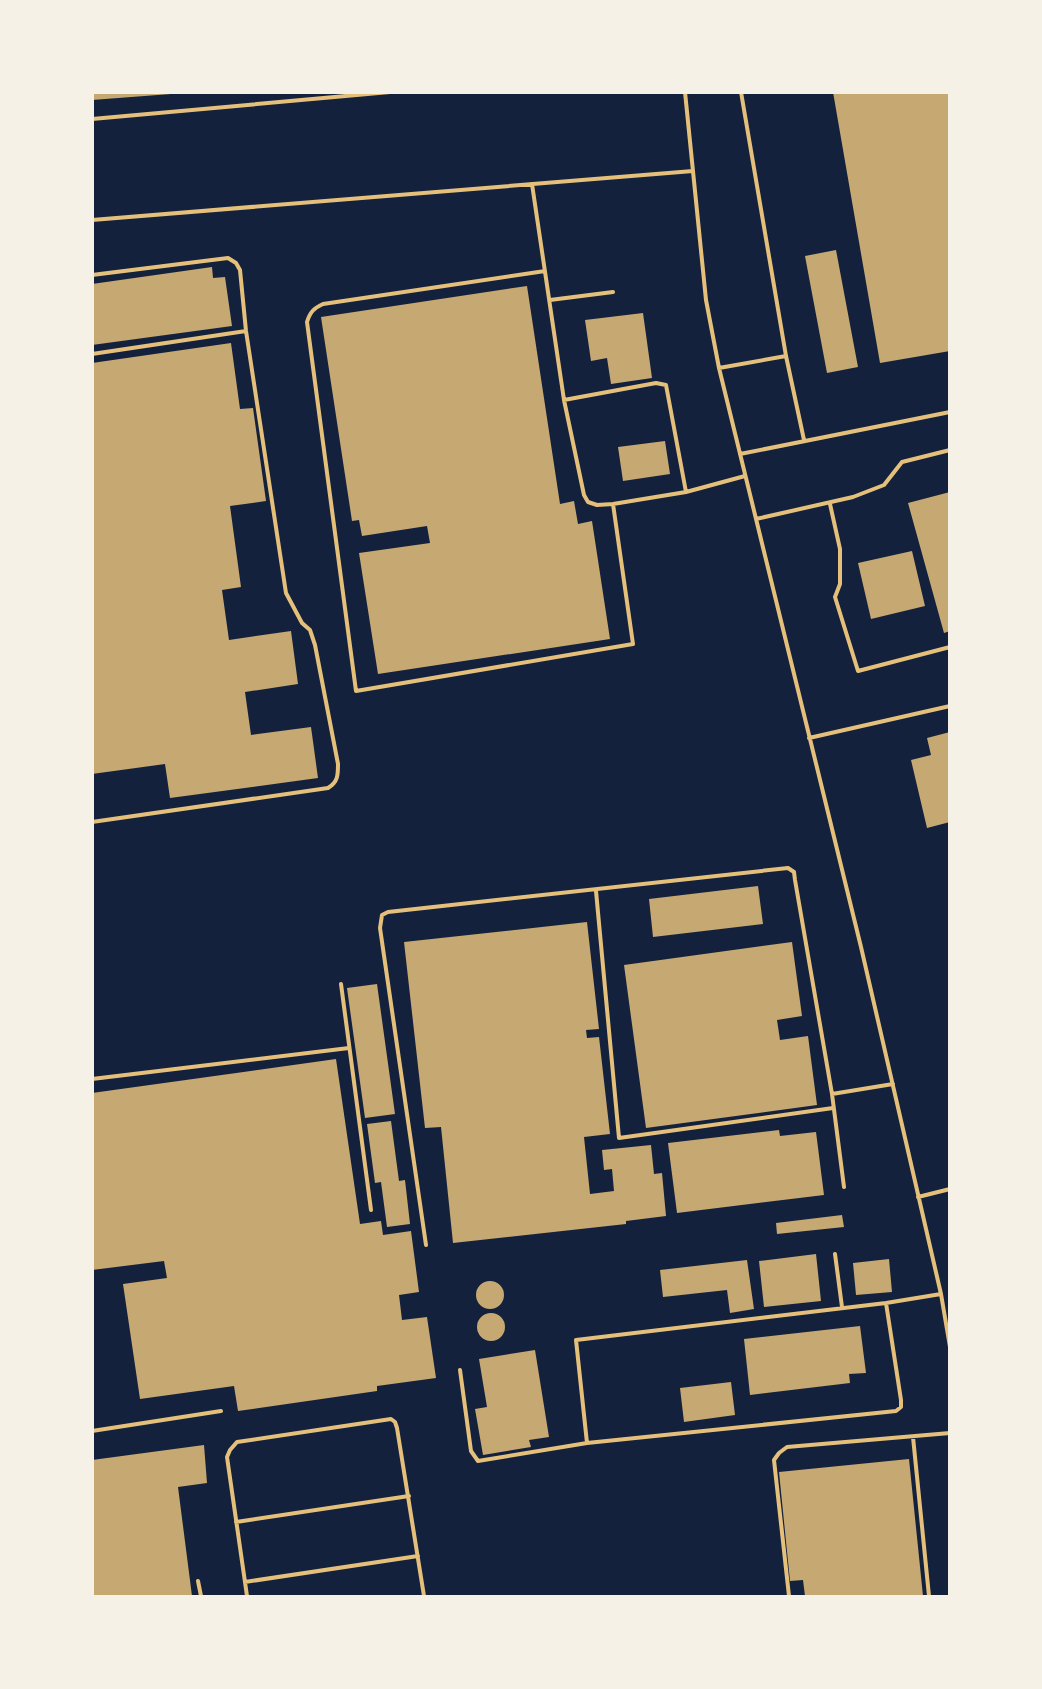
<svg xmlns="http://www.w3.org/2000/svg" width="1042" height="1689" viewBox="0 0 1042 1689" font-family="Commissioner,sans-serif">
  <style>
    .building { fill: #c6a872 }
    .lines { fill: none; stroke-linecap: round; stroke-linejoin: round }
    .service { stroke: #e5c07b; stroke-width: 4 }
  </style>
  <rect width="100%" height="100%" fill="#14213d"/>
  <path class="building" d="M92,92H171V94L92,100Z
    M833,92H950V351L880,363Z
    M836,250L858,367L827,373L805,256Z
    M212,267L213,278L225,277L232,326L92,345V284Z
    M527,286L560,504L574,501L578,524L592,521L610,639L378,674L359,553L430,543L427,526L362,536L359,520L352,521L321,317Z
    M643,313L652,378L611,384L607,358L591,361L585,320Z
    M231,343L240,409L253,408L266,501L230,506L241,587L222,590L229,640L291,631L298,684L245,692L251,735L311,727L318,778L170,798L165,764L92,774V363Z
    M665,441L670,474L623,481L618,447Z
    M950,492V631L944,633L908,503Z
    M912,551L925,606L871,619L858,563Z
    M950,732V822L927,828L911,760L931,755L927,738Z
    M758,886L763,924L653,937L649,899Z
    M587,922L599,1029L586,1030L587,1038L599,1037L610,1134L584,1137L590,1194L614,1191L612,1169L604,1170L602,1150L651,1145L654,1174L662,1173L666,1216L626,1221V1224L453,1243L441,1127L425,1128L404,942Z
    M792,942L802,1016L777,1020L780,1040L808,1036L817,1105L646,1128L624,965Z
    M377,984L395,1114L365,1118L347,988Z
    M336,1059L360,1224L381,1221L383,1235L411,1231L419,1292L399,1295L402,1320L427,1317L436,1378L377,1386V1391L238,1411L234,1386L140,1399L123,1284L167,1278L164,1261L92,1270V1093Z
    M391,1121L399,1181L405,1180L410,1224L387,1227L381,1182L375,1183L367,1124Z
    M779,1130L780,1136L816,1132L824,1195L677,1213L668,1143Z
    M842,1215L844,1227L777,1234L776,1223Z
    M816,1254L821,1301L764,1307L759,1261Z
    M889,1259L892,1292L856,1295L853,1263Z
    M747,1260L754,1309L730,1313L727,1290L663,1297L660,1270Z
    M476 1295a14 14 0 1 1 28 0a14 14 0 1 1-28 0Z
    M477 1327a14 14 0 1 1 28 0a14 14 0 1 1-28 0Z
    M860,1326L866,1373L849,1374L850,1383L750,1395L744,1339Z
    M535,1350L549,1437L529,1440L531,1447L483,1455L475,1409L487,1407L479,1359Z
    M731,1382L735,1415L684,1422L680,1388Z
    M204,1445L207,1483L178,1487L192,1596H92V1460Z
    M909,1459L923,1596H805L803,1580L790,1581L779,1472Z"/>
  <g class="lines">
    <path class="service" d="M685,92L706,300L719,368L861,947L941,1294L950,1347
      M741,92L786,356L804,440
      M92,119L390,92
      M532,184L564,400L584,495L588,502L597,505L613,504L686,492L745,476
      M92,220L693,171
      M545,271L323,304C314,308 310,312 307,322L356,691L633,644L613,504
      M92,275L228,258L236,263L240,270L246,331L286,593L302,623L310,630L315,645L338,764C338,775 338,782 328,788L92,822
      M550,300L613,292
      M92,354L246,331
      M719,368L786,356
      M564,400L656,383L666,385L686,492
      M740,454L950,412
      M830,504L840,549V584L835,597L858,671L950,647
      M756,519L853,497L884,485L902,462L950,450
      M809,738L950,706
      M596,891L619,1138L833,1108
      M341,984L371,1210
      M92,1079L349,1048
      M832,1094L893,1084
      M918,1197L950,1189
      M426,1245L380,928L382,915L388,912L788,868L794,872L795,880L832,1094L844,1187
      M835,1254L842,1307
      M886,1303L901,1400V1407L896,1411L587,1443L576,1340L886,1303L941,1294
      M460,1370L471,1451L478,1461L587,1443
      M92,1431L221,1411
      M913,1437L929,1596
      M236,1522L409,1496
      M198,1581L201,1596
      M245,1582L418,1556
      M247,1596L227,1457L230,1450L237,1442L391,1419L395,1422L397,1428L424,1596
      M789,1596L774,1460L779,1453L787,1447L950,1433"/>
  </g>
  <rect width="1042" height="1689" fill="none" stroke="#f6f1e7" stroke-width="188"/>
</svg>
